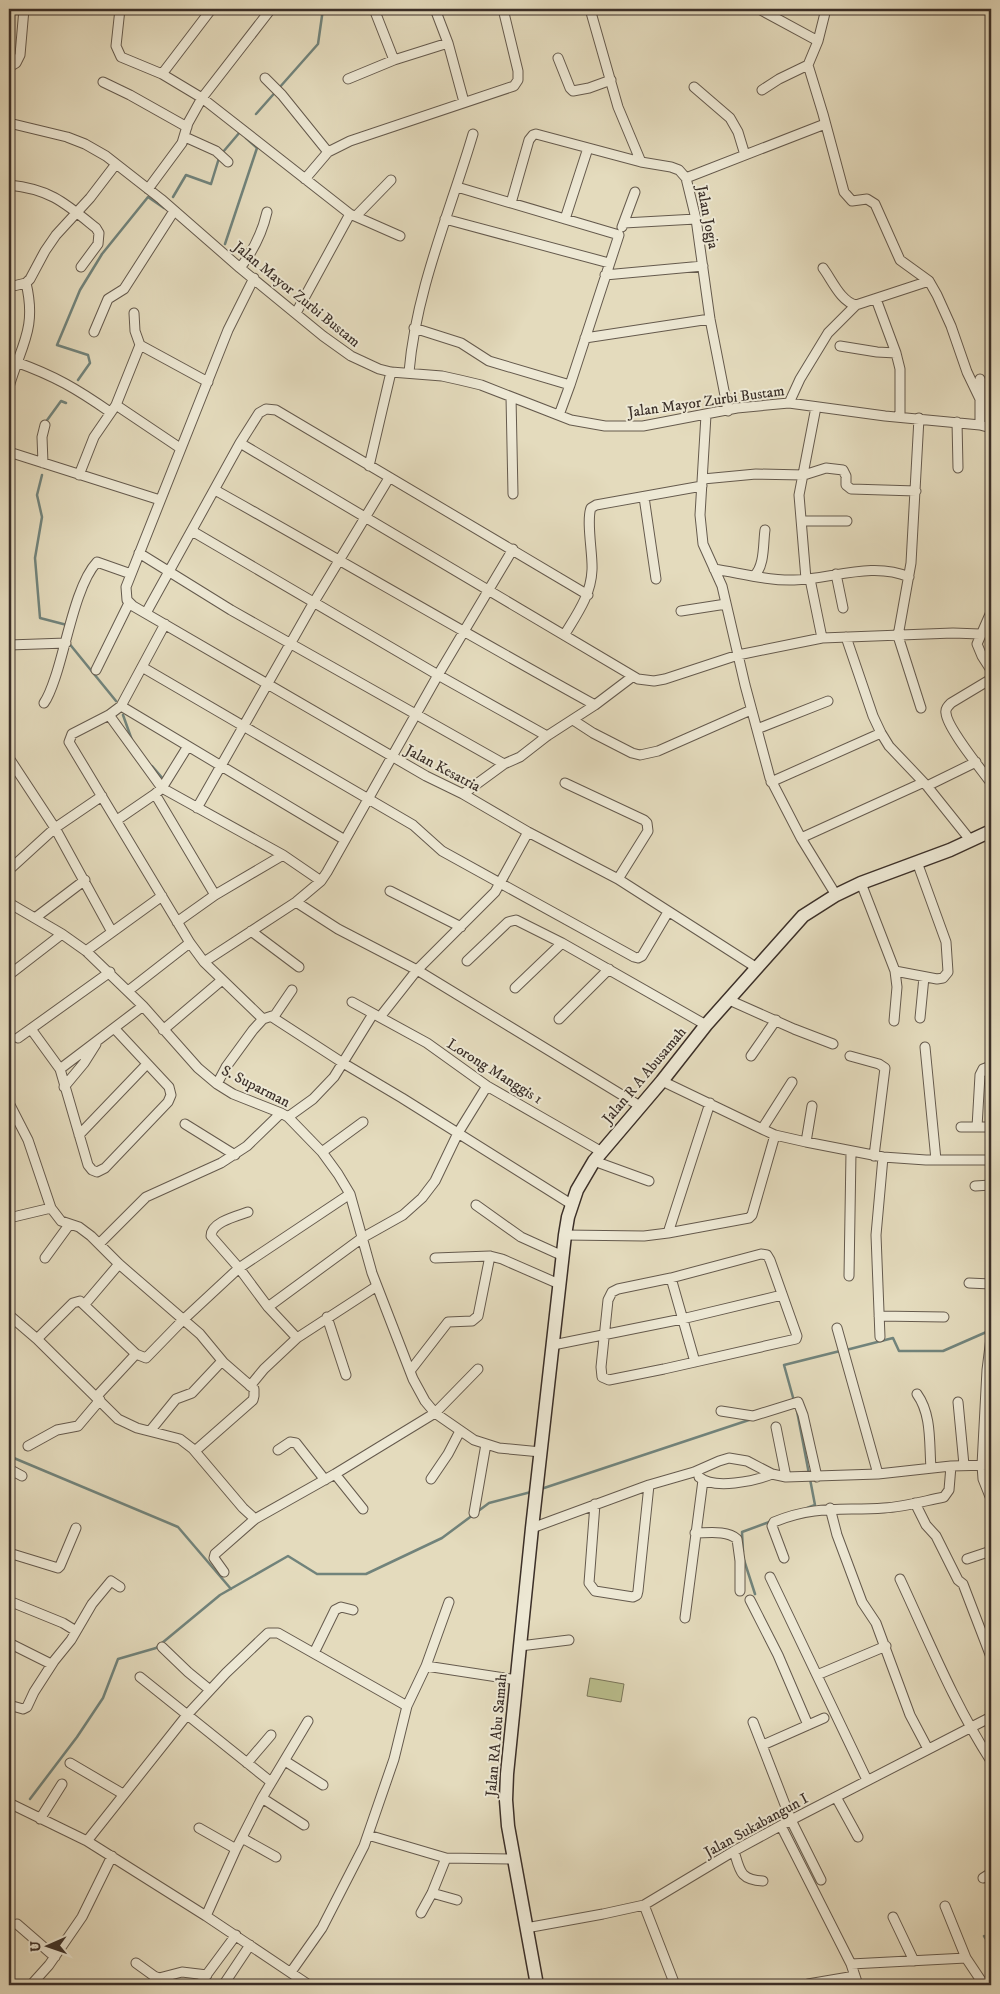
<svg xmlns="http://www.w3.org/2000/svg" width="1000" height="1994" viewBox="0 0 1000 1994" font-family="'IM FELL DW Pica',serif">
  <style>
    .green { fill: #babe8d; stroke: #7a765a }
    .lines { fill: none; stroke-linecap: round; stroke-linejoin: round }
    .stream { stroke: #71837b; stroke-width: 2.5 }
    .street-casing { stroke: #655a4d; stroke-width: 11 }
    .secondary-casing { stroke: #3b2f28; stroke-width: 15 }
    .street { stroke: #ede8d4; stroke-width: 9 }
    .secondary { stroke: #ede8d4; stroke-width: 12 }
    .labels { text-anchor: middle; stroke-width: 4; stroke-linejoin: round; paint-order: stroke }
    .street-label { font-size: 15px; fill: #3b2f28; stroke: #ede8d4 }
  </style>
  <rect width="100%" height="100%" fill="#e4dbbd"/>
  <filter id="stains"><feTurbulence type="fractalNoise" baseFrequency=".004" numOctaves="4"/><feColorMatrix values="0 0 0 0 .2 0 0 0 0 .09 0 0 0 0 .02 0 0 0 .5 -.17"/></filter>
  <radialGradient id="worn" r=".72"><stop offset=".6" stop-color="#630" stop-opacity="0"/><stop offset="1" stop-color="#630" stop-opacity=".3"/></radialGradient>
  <path class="green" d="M590,1678L624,1684L621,1702L587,1696Z"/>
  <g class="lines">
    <path class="stream" d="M256,114L318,44L323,9
      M223,152L240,132
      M173,197L186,175L211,184L219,158
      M225,244L257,148L246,138
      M78,380L90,363L88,355L57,345L80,290L102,254L148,197L164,208
      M45,423L61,401L66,403
      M42,475L37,495L42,517L35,558L40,618L67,625L66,627
      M68,642L116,701
      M123,715L133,743
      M152,766L164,780
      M846,1350L893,1338L899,1351H943L991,1330
      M794,1401L784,1365L840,1351
      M797,1411L809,1474
      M9,1456L178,1527L231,1589
      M541,1489L752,1419
      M807,1508L815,1505L810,1479
      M743,1552L742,1532L772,1521
      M744,1560L755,1594
      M30,1799L77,1737L103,1698L118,1659L156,1648L220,1595L288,1556L317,1574H366L442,1538L489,1503L531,1492
      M984,1936L991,1947"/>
    <defs>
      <path id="street" d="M120,9L116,46L121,57L162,74L202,98L350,214L296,313
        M374,9L394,60
        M435,9L448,43L464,102
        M590,9L618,107L641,162
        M759,9L818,41
        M826,9L818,41L808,65L823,114L844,192L852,201L867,199L875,204L900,260L929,281L937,295L951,326L967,372L980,399
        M558,58L570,88L573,91L589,88L611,80
        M9,67L16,63L20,55L24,9
        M162,74L210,11
        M265,78L282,95L328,152
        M348,79L394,60L448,43
        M103,82L130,95L187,127
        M694,87L730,118L738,132L745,155
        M762,90L779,79L808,65
        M9,123L67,137L85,144L106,156L161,199L240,268L323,336L351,356L379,369L391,372L442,376L460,380L481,385L571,420L605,426H643L737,408L789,403L885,416L980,425L991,428
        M185,137L216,151L228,162
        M686,178L825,124
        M305,179L328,152L350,141L514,86L518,80V71L503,9
        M9,185C50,189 65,203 96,228L99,233L98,244L81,267
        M457,187L619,235L570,385L559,415
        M148,189L182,143L188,123L202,98L271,9
        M511,203L529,140L533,135L536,134L641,162L671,167L679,170L686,178L696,219L710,319L728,411
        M350,214L400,236
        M356,216L391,180
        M445,219L609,263
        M565,219L588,148
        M624,223L696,219
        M622,227L635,192
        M240,268C254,250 262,234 267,212
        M823,268C832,280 841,302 856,305L929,281
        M605,275L703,266
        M254,278L228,330L126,587L127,600L133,606L426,776L463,794L528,832L618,879L757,968
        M9,287L26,283L30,279L45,251L56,235L90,198L116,164
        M876,299L896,353L900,369V417
        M134,313L135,331L140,345L208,382
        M414,328L461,343L489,361L570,385
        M94,332L108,299L124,289L174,211
        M585,338L710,319
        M840,346L877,352L896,353
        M16,362C55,376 77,389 110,412
        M409,372C416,290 450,212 473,134
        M9,387C21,345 37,329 26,283
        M511,397L513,494
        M789,403L800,379L828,333L856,305
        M116,405L180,448
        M706,415L700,515L703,544L722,586L745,685L770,778L801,838L836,895
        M919,418L911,563L898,636L921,708
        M957,422L958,468
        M980,425V379
        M240,443L638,679L654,681L665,679L738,655L822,638L953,633L980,634
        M9,452L160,500
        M43,463L42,437L45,425
        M369,466L391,372
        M79,475L94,437L116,405L140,345
        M703,479L756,474L804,475L826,468L843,470L846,476V485L851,489L916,491
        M215,490C342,561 468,635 595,705
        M644,497L656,579
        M802,521H847
        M192,531L438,675L547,736
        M139,553L231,610L504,764
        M714,569C740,573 768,581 794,580C831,579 873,561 909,577
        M836,574L843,608
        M754,576C765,566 763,543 765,530
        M806,579L799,495L816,407
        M810,579L822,638
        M681,611L726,604
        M991,612L977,644L982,656L991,670
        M146,613L240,443L259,413L266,409L276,410L588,595
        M165,624L121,706L109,715L72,734L69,742L190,943L204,962L263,1019
        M565,634C577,614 591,595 592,570C593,555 586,521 591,508L596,505L702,486
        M846,637L873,716L881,733L889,746L927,786L971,841
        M9,645L66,643
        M142,667L389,811L413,825L442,851L634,957L638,958L642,956L668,912
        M96,670L129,603
        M991,679L951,703C948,706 945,709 946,713C947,728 981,769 991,783
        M44,703C49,696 52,687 55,678C66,647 76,584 97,562L131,574
        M121,706L345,840
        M109,715L162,788L155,794L215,895
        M573,720L593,733L632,753L640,755L658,751L751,710
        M757,729L828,701
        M188,746L162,788L283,855L321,881
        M9,758L55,828L112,932
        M771,782L881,733
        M565,783L644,820L647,823L648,831L618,879
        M927,786L976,762
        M463,794L504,764L520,757L547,736L595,705L632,677
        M197,808L314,602L389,478
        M117,820L155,794
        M801,838L922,783
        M9,870L55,828L102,796
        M861,883L895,971L897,987L894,1021
        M390,891L461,927
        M296,902L338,929L417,970L640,1106
        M9,903L62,934L86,951L143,1006L198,1068L217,1084L233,1094L281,1113L288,1117L322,1152L338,1174L350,1194L372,1273L413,1379L425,1401L435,1413L474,1440L499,1448L541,1452
        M35,918L85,880
        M177,922L215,895L283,855
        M251,931L299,967
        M86,951L162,896
        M467,961L508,922L516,920L562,943L706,1025
        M204,962L296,902L321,881L327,872L438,675L513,549
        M895,971L937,979L943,978L948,972L946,942L917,862
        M9,975L62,934
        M515,988L562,943
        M128,991L187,945
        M729,1000L794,1029L833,1044
        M352,1002L427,1043L487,1086L602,1152
        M272,1017L343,1063L402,1098L571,1204
        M380,1017L417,970L495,892L528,832
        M920,1018L924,977
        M559,1019L609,969
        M31,1029L60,1069L88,1165L92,1170L97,1172L105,1168L168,1102L171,1095L169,1087L114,1028
        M163,1030L222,980
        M18,1038L110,972
        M925,1047L936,1160
        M751,1056L776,1020
        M850,1056L879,1064L885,1068L874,1156
        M60,1069L143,1006
        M662,1081L762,1129L775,1135L806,1142L883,1157L926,1160H991
        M217,1084L226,1067L253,1030L263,1019L275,1015L292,990
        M64,1087L84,1063L96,1044
        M9,1103L28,1140L51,1208L61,1221L79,1227L91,1236L119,1264L200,1334L224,1363L254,1389V1396L253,1400L195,1451
        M288,1117L313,1099L334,1077L373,1014
        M185,1124L235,1155
        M961,1127H991
        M977,1127L980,1075L983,1069L991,1066
        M762,1129L792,1082
        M79,1135L147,1064
        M806,1142L812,1106
        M322,1152L363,1122
        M594,1161L649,1181
        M975,1186L991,1185
        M476,1205L521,1237L563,1256
        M248,1212C237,1216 211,1222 211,1236L239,1268L268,1307L297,1338
        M9,1218L51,1208
        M668,1233L710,1103
        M565,1235L644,1236L668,1233L749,1218L752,1215L775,1135
        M99,1244L146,1197L221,1163L247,1146L281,1113
        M761,1254L767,1255L770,1260L797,1336L796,1339L664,1369L609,1380L602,1377L601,1367L608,1300L612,1292L618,1289L671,1278Z
        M45,1258L69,1225
        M435,1258L490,1256L502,1259L559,1284
        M849,1276L851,1152
        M671,1278L695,1362
        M969,1283L991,1284
        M85,1304L119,1264
        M268,1307L362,1238L403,1215L422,1198L435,1181L458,1133L487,1086
        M9,1315L37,1339L118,1419L137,1428L180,1439L193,1449L243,1508L255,1519
        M879,1316L944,1317
        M327,1317L346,1375
        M837,1328L878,1474
        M880,1337L876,1235L883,1157
        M991,1338L987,1370L982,1465L983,1479L991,1499
        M37,1339L73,1303L80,1301L136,1354L146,1358L183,1320L239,1268L350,1194
        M553,1345L682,1319L782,1295
        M410,1371L448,1322L472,1321L478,1316L490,1256
        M250,1386L264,1369L297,1338L377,1286
        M917,1394C932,1415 929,1443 931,1468
        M97,1396L136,1354
        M958,1402L964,1465
        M721,1411L753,1416L798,1402L803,1415L817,1477
        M776,1427L786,1477
        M150,1431L176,1399L192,1393L222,1361
        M28,1446L57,1430L78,1426L100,1400
        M278,1450L290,1442L296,1443L325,1480
        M9,1469L22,1476
        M335,1474L363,1509
        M699,1477C714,1490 755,1481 772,1474
        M431,1479L448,1454L460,1431
        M915,1503L926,1525L936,1536L958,1580L963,1584L991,1657
        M595,1504L589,1583L595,1591L633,1597L637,1595L638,1591L649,1485
        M830,1508L837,1535L862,1602L876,1623L910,1715L928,1749
        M474,1513L486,1444
        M532,1528L649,1485L694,1472L719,1461L729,1458L747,1461L772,1474L786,1477L878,1474L951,1466L991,1465
        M695,1533C708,1533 727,1530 737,1539L740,1561V1591
        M9,1553L58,1568L60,1566L76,1528
        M784,1558L772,1526L774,1522C815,1505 842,1511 884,1508C904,1507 924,1501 944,1497L949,1490L951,1466
        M967,1559L991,1551
        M224,1572L214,1558L215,1554L255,1519L335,1474L435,1413L478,1369
        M770,1577L867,1780
        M900,1579C929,1641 954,1704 991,1761
        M750,1600L778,1655L808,1725
        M9,1601L63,1623L76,1631
        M685,1618L703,1480
        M9,1643L51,1664
        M520,1646L569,1640
        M162,1647L188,1672L210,1690
        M314,1653L335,1610L341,1607L353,1610
        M426,1666L449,1602
        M817,1675L886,1646
        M140,1677L271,1782
        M9,1705L23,1709L27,1707L34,1692L54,1661L71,1640L92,1604L111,1581L120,1587
        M753,1722L791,1820L821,1880
        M763,1745L824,1718
        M285,1761L323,1785
        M70,1763L123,1794
        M247,1763L271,1735
        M836,1797L858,1837
        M262,1798L304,1825
        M9,1803L87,1841L206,1916L309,1985
        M40,1819L62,1784
        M781,1826L851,1964L858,1985
        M199,1828L236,1849
        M368,1835L446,1858L514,1859
        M242,1838L276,1857
        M87,1841L187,1715L226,1673L268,1633H278L407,1706
        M734,1851C740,1871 740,1880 763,1881
        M983,1878L991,1873
        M432,1893L457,1900
        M644,1905L675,1985
        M945,1906L966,1958L984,1985
        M421,1913L432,1893L446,1858
        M206,1916L236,1849L262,1798L308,1721
        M893,1917L914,1961
        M17,1924L55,1957
        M526,1928L603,1914L644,1905L734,1851L791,1820L991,1717
        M136,1963L154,1976L159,1978L182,1972L207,1975
        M851,1964L966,1958
        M291,1972L322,1928L364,1846L394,1759L407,1706L426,1666L517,1680
        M224,1984L250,1945
        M808,1984L855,1976
        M31,1985L49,1965L82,1917L112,1856
        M199,1985L236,1935"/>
      <path id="secondary" d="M537,1985L508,1826L506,1800L507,1774L532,1528L565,1235L568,1217L577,1190L594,1161L662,1081L706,1025L803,916L836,895L861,883L950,850L991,831"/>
    </defs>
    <use href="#street" class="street-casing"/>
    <use href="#secondary" class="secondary-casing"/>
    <use href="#street" class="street"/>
    <use href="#secondary" class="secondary"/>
  </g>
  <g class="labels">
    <g class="street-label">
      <text transform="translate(708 217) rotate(79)" y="5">Jalan Jogja</text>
      <text transform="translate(297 294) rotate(39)" y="5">Jalan Mayor Zurbi Bustam</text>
      <text transform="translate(706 401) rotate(-8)" y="5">Jalan Mayor Zurbi Bustam</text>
      <text transform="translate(443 768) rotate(28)" y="5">Jalan Kesatria</text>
      <text transform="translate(495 1071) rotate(32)" y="5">Lorong Manggis 1</text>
      <text transform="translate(644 1075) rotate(-50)" y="5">Jalan R A Abusamah</text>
      <text transform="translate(256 1086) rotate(27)" y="5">S. Suparman</text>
      <text transform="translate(496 1735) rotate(-85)" y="5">Jalan RA Abu Samah</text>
      <text transform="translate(756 1825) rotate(-29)" y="5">Jalan Sukabangun I</text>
    </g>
  </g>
  <rect width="1000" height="1994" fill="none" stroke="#e4dbbd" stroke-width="30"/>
  <rect x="10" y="10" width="980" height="1974" fill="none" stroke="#3b2f28" stroke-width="2.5"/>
  <rect x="15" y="15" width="970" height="1964" fill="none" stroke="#3b2f28"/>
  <g transform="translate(48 1946) rotate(268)" stroke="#ede8d4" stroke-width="4" paint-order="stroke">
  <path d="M0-4L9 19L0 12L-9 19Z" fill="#3b2f28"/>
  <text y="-8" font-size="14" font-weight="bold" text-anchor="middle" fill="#3b2f28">U</text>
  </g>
  <rect width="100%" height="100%" filter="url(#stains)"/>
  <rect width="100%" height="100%" fill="url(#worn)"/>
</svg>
